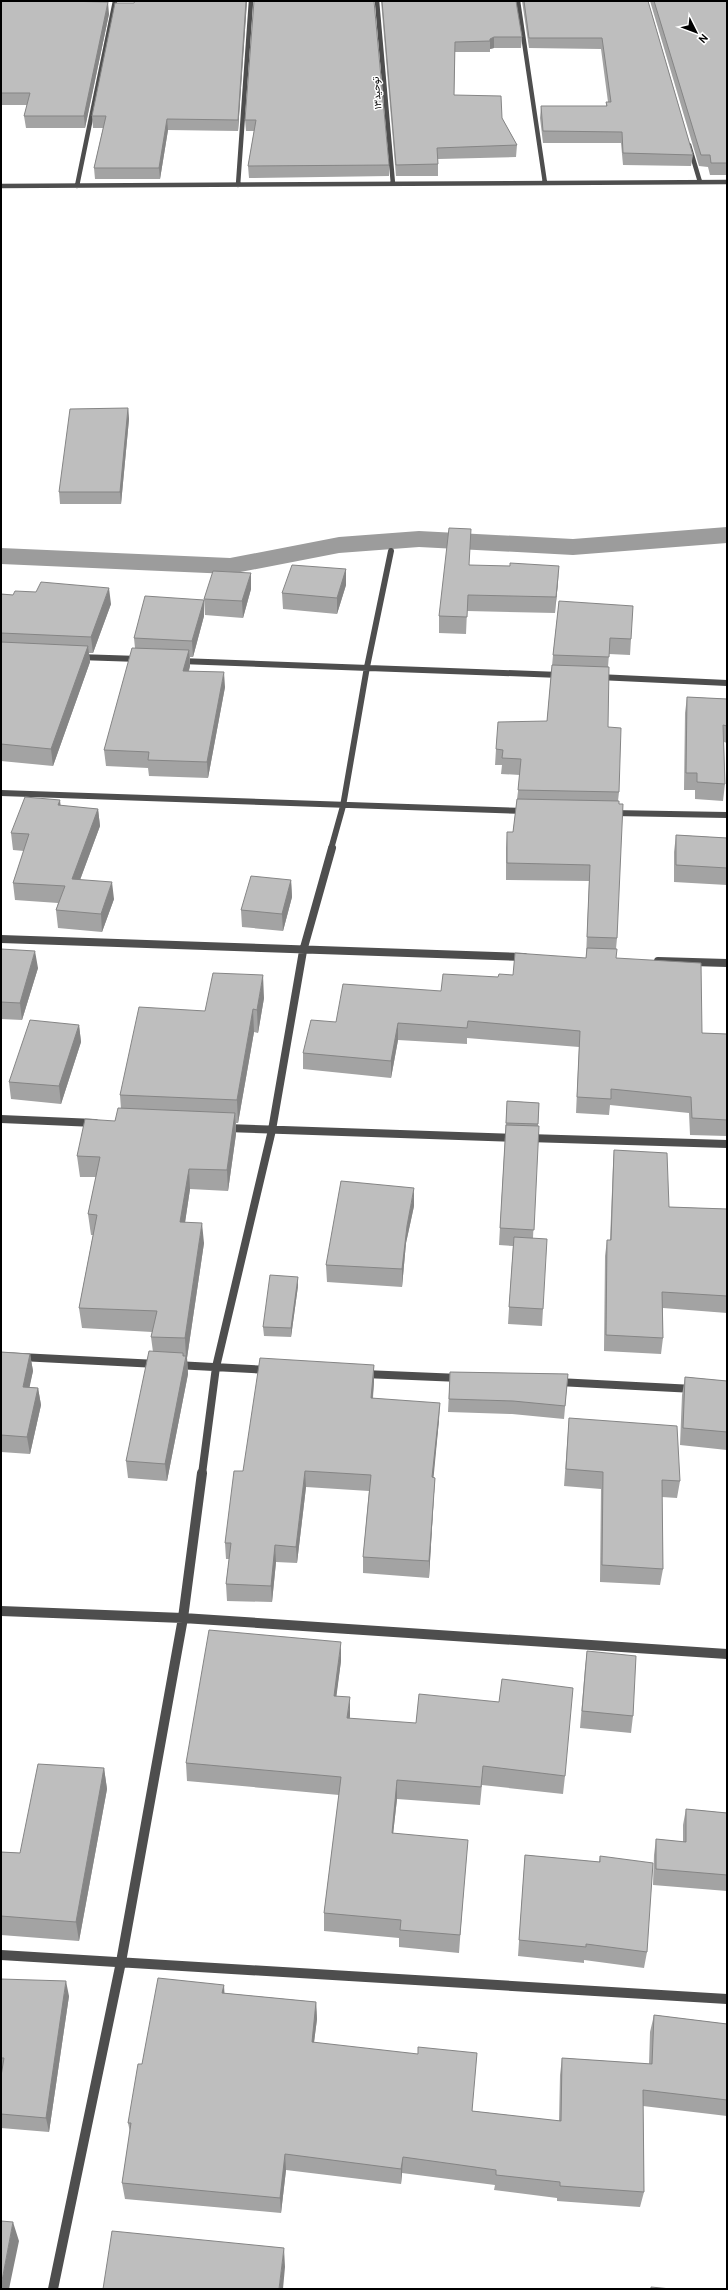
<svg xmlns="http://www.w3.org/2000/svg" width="728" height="2290" viewBox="0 0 728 2290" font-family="Cabin,Vazirmatn,sans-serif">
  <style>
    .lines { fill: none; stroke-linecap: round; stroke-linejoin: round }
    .canal { fill: #9c9c9c; fill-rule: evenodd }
    .street-far3 { stroke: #4e4e4e; stroke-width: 4.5 }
    .street-far2 { stroke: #4e4e4e; stroke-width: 6 }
    .street-far1 { stroke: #4e4e4e; stroke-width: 8 }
    .street { stroke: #4e4e4e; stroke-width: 10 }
    .wall { fill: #a3a3a3 }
    .shaded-wall { fill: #858585 }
    .building { fill: #bebebe; stroke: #858585 }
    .labels { text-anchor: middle; stroke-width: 3; stroke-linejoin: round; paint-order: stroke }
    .far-street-label { font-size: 10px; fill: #000; stroke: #fff }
  </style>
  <rect width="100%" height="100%" fill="#fff"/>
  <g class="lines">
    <path class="canal" d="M727,527V543L573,555L419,547L339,553L230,574L1,564V548L230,558L339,537L419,531L573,539Z"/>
    <path class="street-far3" d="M377,1L393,184
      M518,1L545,183
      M689,145L700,182
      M238,185L251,1
      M1,186L727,182
      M77,186L115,1"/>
    <path class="street-far2" d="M78,657L139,659
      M180,661L560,675
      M598,677L727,683
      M1,793L526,811
      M612,813L727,815
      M331,849L343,806L367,667L391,551"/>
    <path class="street-far1" d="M1,939L524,957
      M658,961L727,963
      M1,1119L95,1123
      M226,1128L516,1138
      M528,1138L727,1144
      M1,1356L157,1364
      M176,1365L269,1370
      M364,1374L460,1378
      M558,1382L694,1389
      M202,1474L216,1367L272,1130L303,951L332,848"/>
    <path class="street" d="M1,1611L183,1618L727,1654
      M1,1955L727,1999
      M53,2289L121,1962L183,1618L202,1473"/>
  </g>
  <path class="wall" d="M1,1L109,14L85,128H26L24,116L27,105H1Z
    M247,1L238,131L168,130L160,179H95L94,168L103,128H93L92,116Z
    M254,1L389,165V176L249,178L248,166L254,131H246L245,120Z
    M381,1H516L522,37L521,48H494L490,49V52H455L454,95L502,118L517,145L516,157L438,159V176H396Z
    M522,1H648L693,155L691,166L623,165L621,143H543L540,118L541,106H606V102H608L601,49L529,48Z
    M650,1H727V175H710L708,167L699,166Z
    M128,408L129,419L121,504H60L59,492Z
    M470,565L558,582L555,613L467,611L466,634L439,633V616Z
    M346,569V585L337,614L283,609L282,593Z
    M251,573V589L243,618L205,615L204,599Z
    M36,592L111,604L93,653H89L90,662L53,766L1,761V594L13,595Z
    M204,600V616L193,657H190V666L189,671L225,687L208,778L149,776L148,768L106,766L104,750L135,648L134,638Z
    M559,601L631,639L630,655L609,654L608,667V727L619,792L618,801L617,938L616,949V958L702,1033L727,1034V1136L690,1135L689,1113L610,1105L609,1115L576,1113L579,1047L467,1038V1044L398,1040L391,1078L303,1069V1053L336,1022L441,991L498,977L513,975L586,958L589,881L506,880V848L507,832H513L520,775L501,774L502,765H495L496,749L547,721L553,655Z
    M687,697L727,699V743L724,742L725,784L723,801L695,799V790H684L685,713Z
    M60,806L98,809L100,826L80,880L114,899L102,932L58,928L56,910L58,903L15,900L13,883L24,851L13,850L11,833Z
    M676,835L727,838V885L674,882V852Z
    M291,880L292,897L283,931L242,927L241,910Z
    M1,949L38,968L22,1020L1,1019Z
    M264,998L258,1033L254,1032L238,1123H236V1134L228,1191L190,1189L185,1222L204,1243L187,1358L188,1374L167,1481L128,1478L126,1461L153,1352L151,1337L152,1332L82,1328L79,1308L93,1235H91L88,1214L96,1177H80L77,1156L115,1121L121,1109L120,1095L205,1011Z
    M79,1025L81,1042L61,1104L11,1099L9,1082Z
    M507,1101L539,1103L533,1238L543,1309L542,1326L508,1324L513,1246L499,1245Z
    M614,1150L669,1207L727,1209V1313L663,1308V1338L661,1354L604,1351L605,1256L607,1240H610L613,1166Z
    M414,1206L406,1243L402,1287L327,1282L326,1265Z
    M298,1286L291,1337L264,1336L263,1327Z
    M1,1352L30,1354L33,1371L29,1387L38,1388L41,1405L30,1454L1,1452Z
    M374,1365V1382L373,1398L439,1420L433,1477L435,1478L434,1494L429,1578L363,1573V1557L369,1491L306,1487L297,1563L276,1562L272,1602L227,1601L226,1584L229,1559H226L225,1543L243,1471Z
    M450,1372L568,1374L564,1419L512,1414L448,1412Z
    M685,1377L727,1381V1450L680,1445L682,1395Z
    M569,1418L680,1481L677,1498L662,1497L663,1569L660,1585L600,1582L601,1489L564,1486Z
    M587,1651L633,1716L631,1733L580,1728L585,1668Z
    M341,1661L336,1696L350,1716L349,1719L565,1776L563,1794L482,1785L480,1805L397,1799L393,1834L466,1858L459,1953L399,1947V1938L324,1931V1913L339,1795L187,1781L186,1763Z
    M104,1768L107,1789L79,1941L1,1935V1852L20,1853Z
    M686,1809L727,1813V1891L653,1885L654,1855L656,1839L683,1842V1825Z
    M525,1855L599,1862L600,1856L647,1952L644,1968L584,1960V1963L518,1956Z
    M1,1979L69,1996L49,2132L1,2128V2076L2,2072H1Z
    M224,1985V1993L316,2002L317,2019L314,2042L472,2111L559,2121L560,2075L562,2058L649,2064L650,2032L654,2015L727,2024V2116L643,2106L644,2192L640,2207L557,2201V2198L494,2190L495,2185L402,2173L401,2184L286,2170L281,2213L125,2199L122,2183L130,2132L128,2123L142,2064Z"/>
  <path class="shaded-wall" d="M246,1H247L238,131V120Z
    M108,2L109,14L85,128L84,116Z
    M494,37V48L490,49V39Z
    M167,119L168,130L160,179L159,168Z
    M128,408L129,419L121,504L120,492Z
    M559,566L558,582L555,613L556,597Z
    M346,569V585L337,614V598Z
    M251,573V589L243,618L242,601Z
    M109,588L111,604L93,653L91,637Z
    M204,600V616L193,657L192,641Z
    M88,646L90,662L53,766L51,749Z
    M189,650L190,666L184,686L183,671Z
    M224,672L225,687L208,778L207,762Z
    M60,800L62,817L58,805Z
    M98,809L100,826L74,896L72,879Z
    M291,880L292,897L283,931L282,914Z
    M112,882L114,899L102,932L101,914Z
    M35,951L38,968L22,1020L20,1003Z
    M263,975L264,998L258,1033L257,1010Z
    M253,1009L254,1032L238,1123L237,1100Z
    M398,1023V1040L391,1078V1061Z
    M79,1025L81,1042L61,1104L59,1086Z
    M235,1113L236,1134L228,1191L227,1170Z
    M189,1169L190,1189L182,1243L180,1222Z
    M414,1188V1206L406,1243L402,1287V1269L407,1226Z
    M202,1223L204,1243L187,1358L188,1374L167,1481L165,1464L183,1353L185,1366L186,1357L185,1338Z
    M298,1277V1286L291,1337V1328Z
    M30,1354L33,1371L26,1404L23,1387Z
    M374,1365V1382L371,1415V1398Z
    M38,1388L41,1405L30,1454L27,1437Z
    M440,1403L439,1420L432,1494V1477Z
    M305,1471L306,1487L297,1563L296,1547Z
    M435,1478L434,1494L429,1578V1561Z
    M275,1545L276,1562L272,1602L271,1586Z
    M341,1642V1661L334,1715V1696Z
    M350,1697V1716L347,1737V1718Z
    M104,1768L107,1789L79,1941L76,1922Z
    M397,1780V1799L391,1852L392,1833Z
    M66,1981L69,1996L49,2132L46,2118Z
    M224,1985L225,2002L222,1993Z
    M316,2002L317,2019L312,2058V2042Z
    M285,2154L286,2170L281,2213L280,2198Z
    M403,2157L402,2173L401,2184V2169Z
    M13,2222L19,2241L9,2289H1V2286Z
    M284,2248L285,2267L283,2289H279Z"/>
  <path class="building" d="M1,1H60L108,2L84,116H24L30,93H1Z
    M135,1H246L238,120L167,119L159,168H94L106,116H92L115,3H134Z
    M254,1H374L389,165L248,166L256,120H245Z
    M382,1H516L522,37H494L490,39V41L455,42L454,95L501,96L502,118L517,145L437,148L438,164L396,165Z
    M524,1H648L693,155L623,153L622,132L543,131L541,106H607L606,102H611L602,38H529Z
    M654,1H727V163H711L710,155H701Z
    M128,408L120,492H59L70,409Z
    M449,528L471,529L469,565L510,566V563L559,566L556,597L468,595L467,617L439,616Z
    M292,565L346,569L337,598L282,593Z
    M213,571L251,573L242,601L204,599Z
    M41,582L109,588L91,637L1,633V594L13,595L15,591L36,592Z
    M145,596L204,600L192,641L134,638Z
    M559,601L633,606L631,639L610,638L609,657L553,655Z
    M1,642L88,646L51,749L1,744Z
    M132,648L189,650L183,671L224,672L207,762L148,760L149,752L104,750Z
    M552,665L609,667L608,727L621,728L619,792L518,790L521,759L502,758L503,750L496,749L498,722L547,721Z
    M687,697L727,699V726L723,725L725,784L697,782V773H686Z
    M25,797L60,800L58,805L98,809L72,879L112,882L101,914L56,910L65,886L13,883L29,834L11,833Z
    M517,799L619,801V804H623L617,938L587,937L590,865L507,863V832H513Z
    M676,835L727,838V868L676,865Z
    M251,876L291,880L282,914L241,910Z
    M587,948L617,949L616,958L701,963L702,1033L727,1034V1120L692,1118L691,1097L611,1089V1099L577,1097L580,1031L468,1021L467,1028L398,1023L391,1061L303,1053L311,1020L336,1022L343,984L441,991L443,974L498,977L499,974L513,975L515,953L586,958Z
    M1,949L35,951L20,1003L1,1002Z
    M213,973L263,975L257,1010L253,1009L237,1100L120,1095L139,1007L205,1011Z
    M30,1020L79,1025L59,1086L9,1082Z
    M507,1101L539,1103L538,1124L506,1123Z
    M118,1108L235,1113L227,1170L189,1169L180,1222L202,1223L185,1338L151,1337L157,1311L79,1308L97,1215L88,1214L100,1157L77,1156L85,1119L115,1121Z
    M506,1125L539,1126L534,1230L500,1228Z
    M614,1150L667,1153L669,1207L727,1209V1296L662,1292L663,1338L606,1335L607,1240H611Z
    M341,1181L414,1188L407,1226L402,1269L326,1265Z
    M514,1237L547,1239L543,1309L509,1307Z
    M270,1275L298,1277L291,1328L263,1327Z
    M149,1351L183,1353V1356H186L165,1464L126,1461Z
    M1,1352L30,1354L23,1387L38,1388L27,1437L1,1435Z
    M260,1358L374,1365L371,1398L440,1403L432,1477L435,1478L429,1561L363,1557L371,1475L305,1471L296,1547L275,1545L271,1586L226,1584L231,1543H225L234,1471H243Z
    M450,1372L568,1374L565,1406L513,1401L449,1399Z
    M685,1377L727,1381V1432L683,1428Z
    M569,1418L677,1426L680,1481L662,1480L663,1569L602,1565L603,1472L566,1469Z
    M209,1630L341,1642L334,1696L350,1697L347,1718L416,1723L419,1694L499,1702L502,1679L573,1688L565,1776L483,1766L481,1787L397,1780L392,1833L468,1840L460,1935L400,1930L401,1920L324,1913L341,1777L186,1763Z
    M587,1651L636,1656L633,1716L582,1711Z
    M38,1764L104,1768L76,1922L1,1916V1852L20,1853Z
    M686,1809L727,1813V1875L656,1869V1839L686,1842Z
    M525,1855L600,1862V1856L653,1863L647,1952L586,1944V1947L519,1940Z
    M158,1978L224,1985L222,1993L316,2002L312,2042L418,2054V2047L477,2053L472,2111L561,2121L562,2058L652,2064L654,2015L727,2024V2100L643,2090L644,2192L560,2186V2182L496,2175V2170L403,2157L401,2169L285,2154L280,2198L122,2183L131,2123H128L138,2064H142Z
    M1,1979L66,1981L46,2118L1,2114V2076L4,2058H1Z
    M1,2221L13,2222L1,2286Z
    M112,2231L284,2248L279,2289H103Z
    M651,2287L671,2289H651Z"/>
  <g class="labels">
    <g class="far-street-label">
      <text transform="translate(376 93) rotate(-95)" y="4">توحید۱۳</text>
    </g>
  </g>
  <rect width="728" height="2290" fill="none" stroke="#000000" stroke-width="4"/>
  <g transform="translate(696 32) rotate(132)" stroke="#ffffff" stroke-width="3" paint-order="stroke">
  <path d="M0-3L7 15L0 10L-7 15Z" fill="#000000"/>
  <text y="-6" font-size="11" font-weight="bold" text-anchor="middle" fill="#000000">N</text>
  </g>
</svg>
